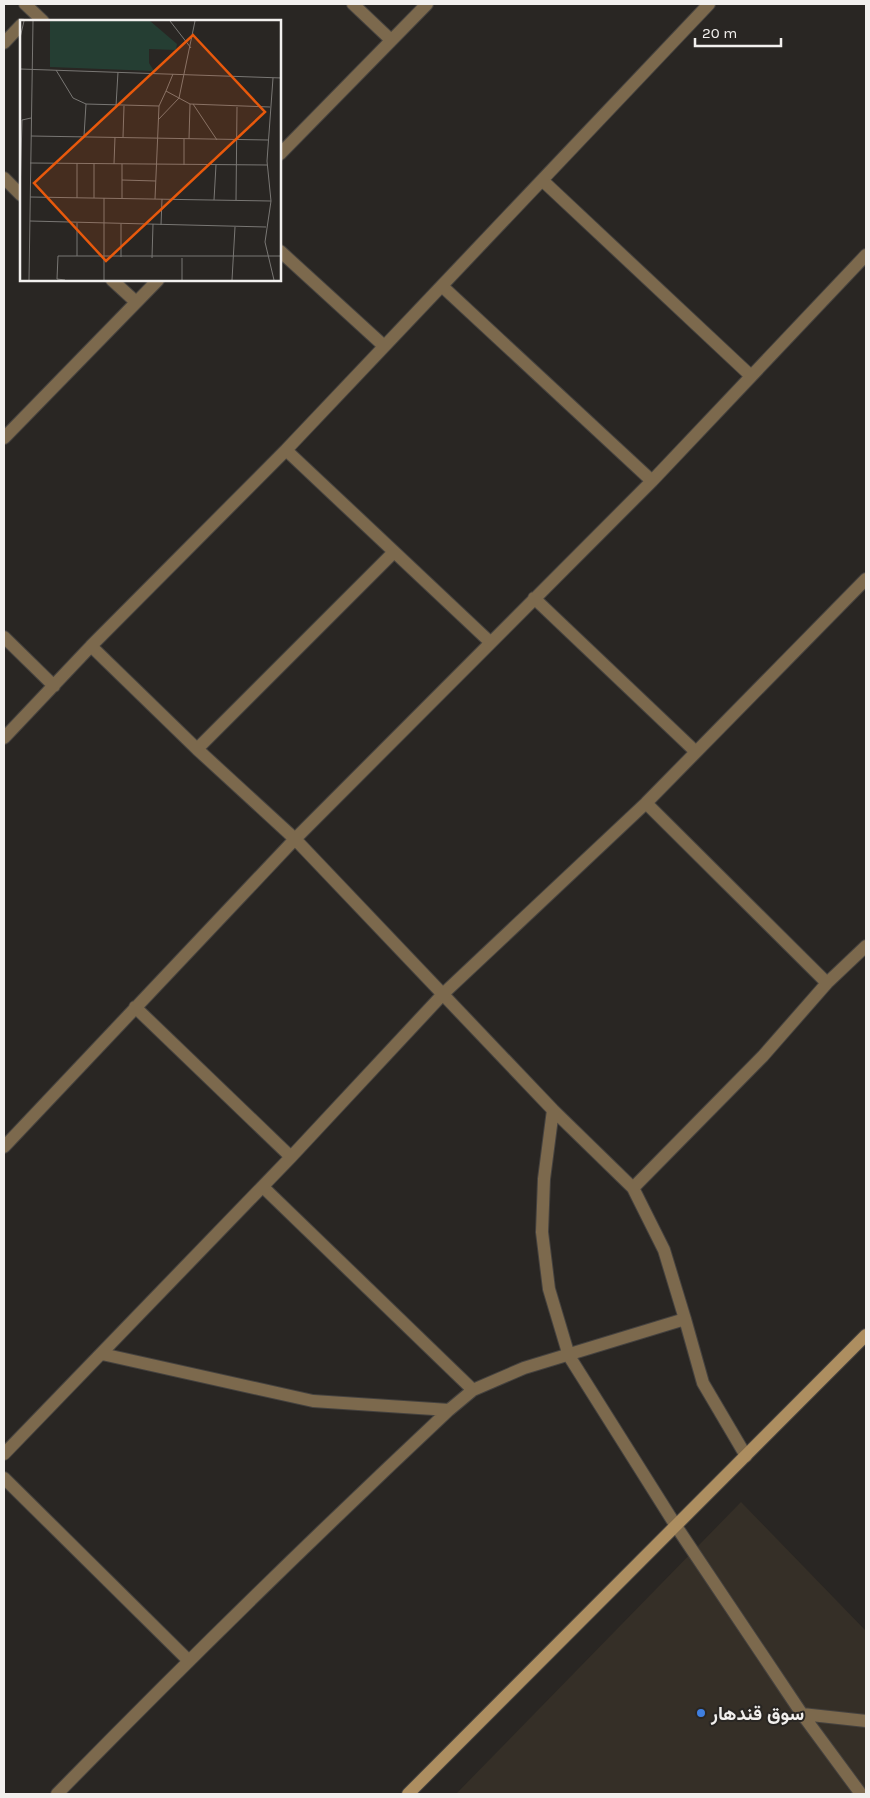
<svg xmlns="http://www.w3.org/2000/svg" width="870" height="1798" viewBox="0 0 870 1798" font-family="Karla,Vazirmatn,sans-serif">
  <style>
    .built { fill: #352f27 }
    .lines { fill: none; stroke-linecap: round; stroke-linejoin: round }
    .minor-casing { stroke: #45423f; stroke-width: 14 }
    .secondary-casing { stroke: #45423f; stroke-width: 14 }
    .minor { stroke: #7c694d; stroke-width: 12 }
    .secondary { stroke: #ad8e60; stroke-width: 12 }
    .shop-dot { fill: #3f7fe0; stroke: #292623; stroke-width: 2 }
    .labels { text-anchor: middle; stroke-width: 4; stroke-linejoin: round; paint-order: stroke }
    .poi-label { font-size: 19px; font-weight: bold; fill: #f2f0ee; stroke: #292623; text-anchor: start }
    .inset-road { fill: none; stroke: #797774; stroke-width: 1 }
    .view { fill: #e8590c; fill-opacity: 0.15; stroke: #e8590c; stroke-width: 2.5 }
    .inset-edge { fill: none; stroke: #f2f0ee; stroke-width: 2.5 }
  </style>
  <rect width="100%" height="100%" fill="#292623"/>
  <path class="built" d="M741,1502L866,1631V1794H456Z"/>
  <g class="lines">
    <defs>
      <path id="minor" d="M25,4L43,21
        M353,4L391,40
        M4,43L21,25
        M280,154L427,4
        M4,178L21,195
        M542,180L751,376
        M280,251L384,346
        M112,280L136,302
        M443,287L652,481
        M4,438L158,280
        M286,450L490,642
        M534,598L696,752
        M4,637L54,686
        M91,646L197,749L295,839L553,1110L633,1188
        M4,738L91,646L286,450L709,4
        M197,749L394,552
        M646,803L827,983
        M135,1007L291,1157
        M553,1110L544,1179L542,1232L549,1289L569,1356L676,1526L802,1714L861,1794
        M4,1147L295,839L652,481L866,255
        M263,1187L473,1390
        M685,1319L703,1383L746,1456
        M102,1354L313,1401L449,1410
        M4,1454L291,1157L444,993L646,803L866,579
        M4,1478L188,1660
        M802,1714L866,1721
        M57,1794C185,1663 316,1535 449,1410L473,1390L524,1368L685,1319L664,1250L633,1188L763,1056L827,983L866,946"/>
      <path id="secondary" d="M408,1794L866,1335"/>
    </defs>
    <use href="#minor" class="minor-casing"/>
    <use href="#secondary" class="secondary-casing"/>
    <use href="#minor" class="minor"/>
    <use href="#secondary" class="secondary"/>
  </g>
  <circle class="shop-dot" cx="701" cy="1713" r="5"/>
  <g class="labels">
    <g class="poi-label">
      <text x="711" y="1720">سوق قندهار</text>
    </g>
  </g>
  <g transform="translate(20 20)">
    <rect width="261" height="261" fill="#292623"/>
    <path d="M30,1H130L157,24L156,30L129,29V43L134,51L30,47Z" fill="#253e33"/>
    <path class="inset-road" d="M150,1L171,28M0,18L4,1M0,49L262,58M36,50L53,78L66,84L139,86L146,71L170,84L250,87M253,58L247,141L251,181L245,222L254,260M146,71L153,54M173,84L197,120M96,86L98,52M138,100L159,78L175,1M11,116L248,120M64,116L66,84M103,117L104,86M169,119L170,84M10,143L247,145M74,143V178M94,144L95,117M164,145V119M102,160L136,161M0,176L2,100L11,98M10,177L251,181M57,178V143M102,178V144M135,179L139,86M194,180L196,145M216,180L217,87M10,201L246,207M0,202V235M141,205L142,179M57,236V203M101,237V204M132,238L133,204M9,260L13,1M45,260L37,259L38,236H262M84,260V178M162,260V238M212,260L215,207"/>
    <path class="view" d="M173,15L245,92L86,241L14,163Z"/>
    <rect width="261" height="261" class="inset-edge"/>
  </g>
  <rect width="870" height="1798" fill="none" stroke="#f2f0ee" stroke-width="10"/>
  <path d="M695 38v8h86v-8" fill="none" stroke="#f2f0ee" stroke-width="2.5"/>
  <text x="702" y="38" font-size="15" fill="#f2f0ee" stroke="#292623" stroke-width="4" paint-order="stroke">20 m</text>
</svg>
